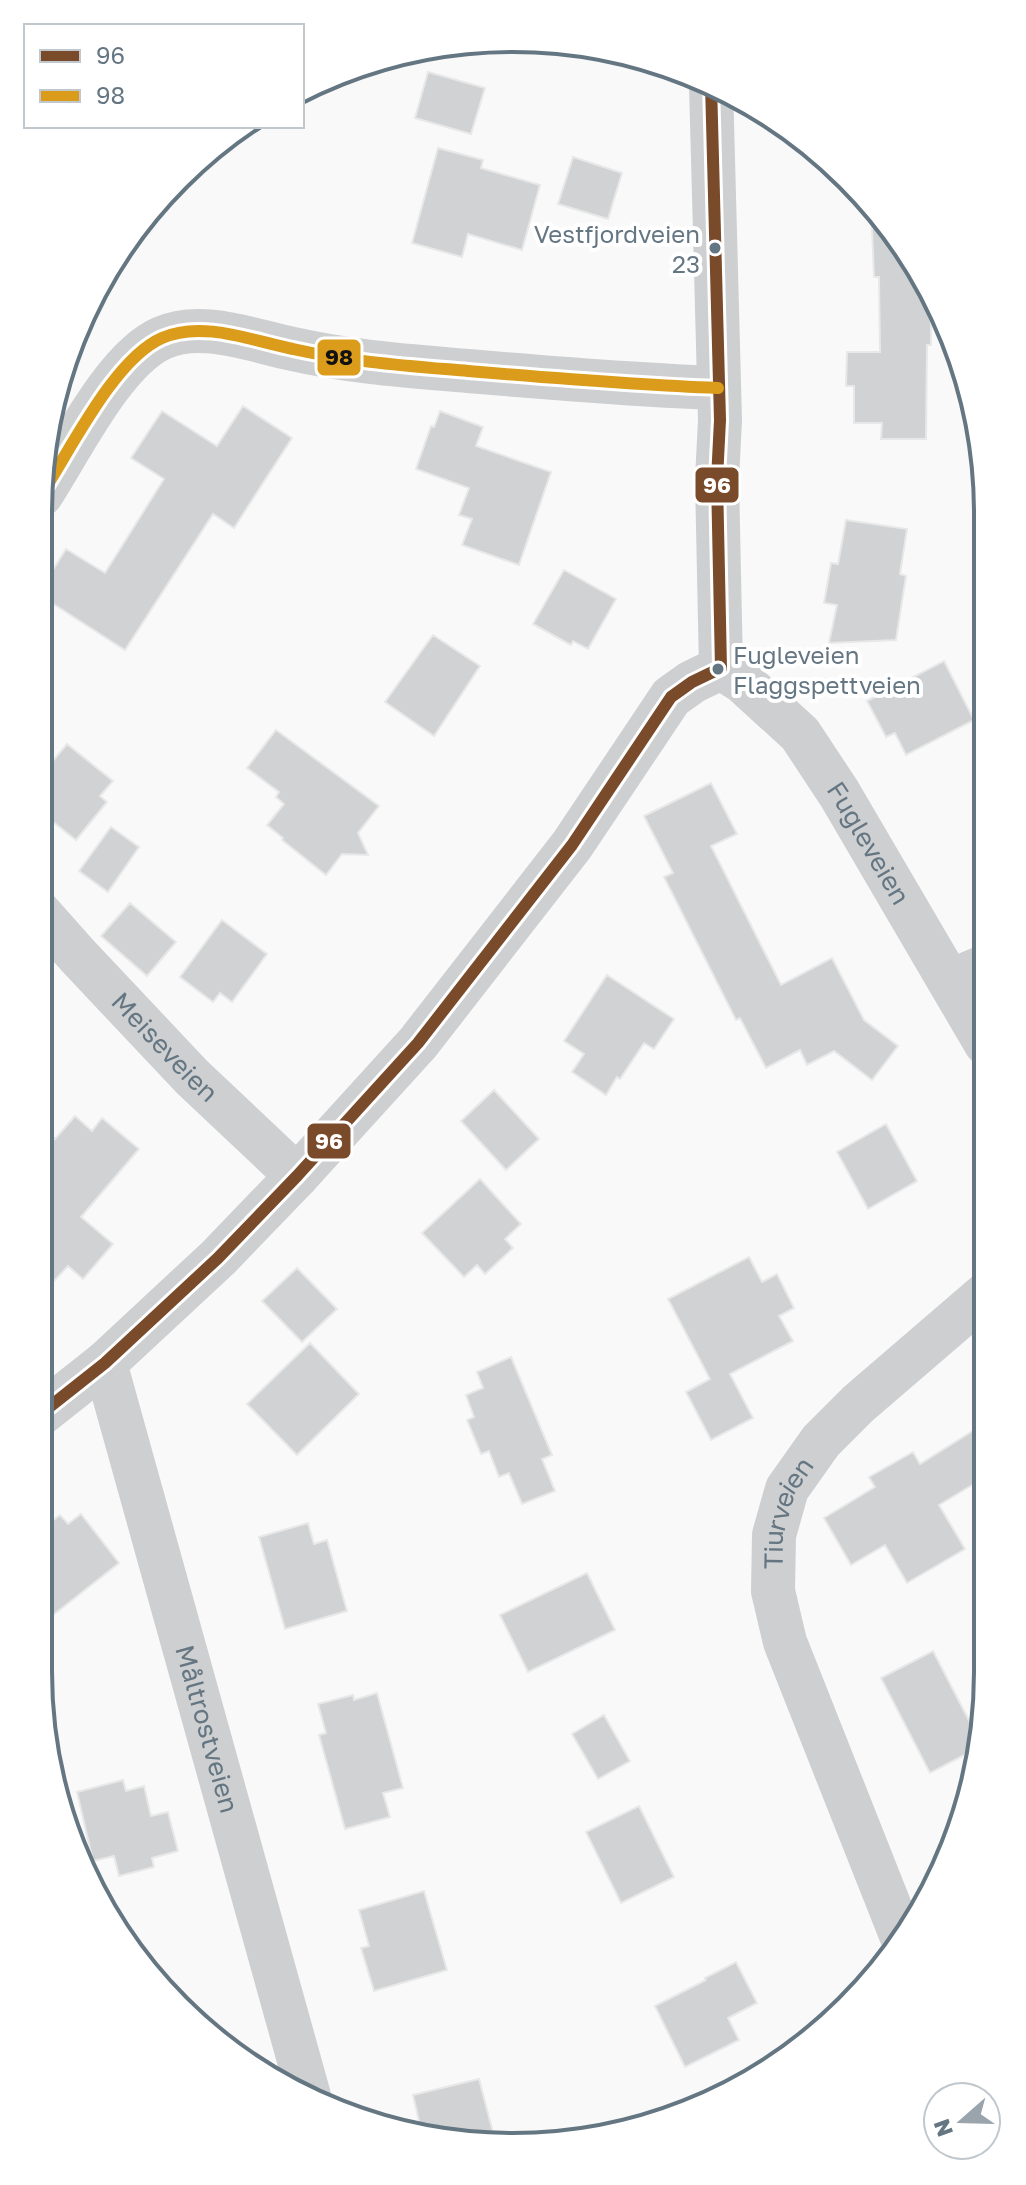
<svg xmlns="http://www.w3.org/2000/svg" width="1026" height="2185" viewBox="0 0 1026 2185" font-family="'Golos Text',sans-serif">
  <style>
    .building { fill: #d0d2d3; stroke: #e8e8e8; stroke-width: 2 }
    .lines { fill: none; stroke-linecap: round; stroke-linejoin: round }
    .minor { stroke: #cecfd0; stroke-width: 44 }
    .bus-1-casing { stroke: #fff; stroke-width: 18 }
    .bus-2-casing { stroke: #fff; stroke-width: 18 }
    .bus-1 { stroke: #7a4b2a; stroke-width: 12 }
    .bus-2 { stroke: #da9c1a; stroke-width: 12 }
    .bus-dot { fill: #657683; stroke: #fff; stroke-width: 3 }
    .labels { text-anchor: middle; stroke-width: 8; stroke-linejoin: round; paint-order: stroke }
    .bus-label { font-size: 24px; fill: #657683; stroke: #fff; text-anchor: end }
    .street-label { font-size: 26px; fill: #657683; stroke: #fff }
    .rim { fill: none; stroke: #657683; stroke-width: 4 }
    .line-badge { stroke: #fff; stroke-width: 3 }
    .badge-label { font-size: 22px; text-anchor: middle; font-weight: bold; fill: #fff }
    .pale-badge-label { font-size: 22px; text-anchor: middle; font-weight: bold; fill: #111 }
  </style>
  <rect width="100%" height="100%" fill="#f9f9f9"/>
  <path class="building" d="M428,72L485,88L471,134L415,118Z
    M438,148L483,160L481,168L540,185L522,250L468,234L462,257L412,243Z
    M573,157L622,173L608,219L558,204Z
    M871,204L890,223L931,295V345H927L926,439H881L882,423H854V386H846L847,352H880L879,277H874Z
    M243,406L292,438L234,528L213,514L125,650L38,594L66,549L105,573L164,479L131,458L162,411L217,446Z
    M440,411L483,427L476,446L551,472L519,565L462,545L472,519L459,515L469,488L416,469L431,426L434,427Z
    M846,520L907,529L900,574L906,576L896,640L829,643L837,605L824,603L831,563L838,564Z
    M564,570L616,599L588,649L573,641L571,645L533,624Z
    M433,635L480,666L434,736L385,702Z
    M944,661L974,720L906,755L895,733L886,737L867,701Z
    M276,730L379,806L358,833L368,855L342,854L326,875L282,840L283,838L267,825L284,804L276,797L279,792L247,768Z
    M67,744L113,781L100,796L107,802L76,840L38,810V779Z
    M711,783L737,834L711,846L781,985L832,958L864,1020L898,1046L872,1080L834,1051L807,1065L800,1050L766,1068L740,1018L736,1020L664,877L673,873L644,816Z
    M111,827L139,847L108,892L79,871Z
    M130,903L176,942L147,976L101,936Z
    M222,920L267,954L232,1002L220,993L213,1002L180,977Z
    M607,975L674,1019L654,1049L644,1043L620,1079L617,1077L606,1095L572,1072L584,1054L564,1041Z
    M494,1090L539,1139L506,1170L461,1121Z
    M75,1116L92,1131L102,1118L139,1149L81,1217L113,1244L83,1279L68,1266L38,1298V1125L55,1139Z
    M886,1124L917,1181L868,1209L837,1152Z
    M480,1179L521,1224L505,1239L513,1248L485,1274L477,1265L464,1277L422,1233Z
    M749,1257L762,1282L777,1274L794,1308L779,1316L793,1341L730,1374L753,1418L711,1440L686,1392L710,1379L668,1299Z
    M297,1268L337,1309L302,1342L262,1301Z
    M310,1343L359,1394L297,1455L247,1404Z
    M511,1357L552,1455L542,1459L555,1491L522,1504L509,1473L499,1477L489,1451L481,1454L467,1420L474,1417L466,1395L483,1388L477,1372Z
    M987,1422V1476L939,1505L965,1549L907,1583L885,1545L851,1565L824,1518L875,1487L869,1477L913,1452L920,1464Z
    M81,1514L119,1563L38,1627V1532L60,1515L68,1524Z
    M308,1523L314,1544L327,1540L347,1611L285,1629L259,1537Z
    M587,1573L615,1630L528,1672L500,1615Z
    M933,1651L976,1734L972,1751L930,1773L881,1678Z
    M377,1693L403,1788L383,1793L390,1817L345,1829L319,1735L326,1733L318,1704L353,1695L354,1700Z
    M604,1715L630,1761L598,1779L572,1734Z
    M123,1780L126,1791L144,1786L151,1816L168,1812L178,1851L152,1858L154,1867L119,1876L114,1856L93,1861L77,1792Z
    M639,1806L674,1877L621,1903L586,1832Z
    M424,1891L447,1970L374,1991L361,1948L369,1946L359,1910Z
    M736,1962L757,2003L728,2018L739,2040L685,2067L655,2006L706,1980L705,1978Z
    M479,2079L495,2140L423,2138L413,2095Z"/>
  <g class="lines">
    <g class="minor">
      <path d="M41,495C70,451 114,359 162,338C202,320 253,341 293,349C350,362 410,366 468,371C551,378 634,385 718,388"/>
      <path id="s1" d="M721,668L743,682L800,734L839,793L986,1044"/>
      <path id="s2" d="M38,911L78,956L192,1077L297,1176"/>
      <path d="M950,981L986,966"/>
      <path id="s3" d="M105,1363L309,2096"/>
      <path d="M38,1416L105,1363L218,1258L297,1176L418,1043L572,845L671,697L692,682L721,668L717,479L720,420L711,84"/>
      <path id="s4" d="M901,1935L785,1642L773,1591L774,1535L787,1489L821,1441L858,1404L987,1293"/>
    </g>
    <defs>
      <path id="bus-1" d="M38,1416L105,1363L218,1258L297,1176L418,1043L572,845L671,697L692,682L721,668L717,479L720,420L711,84"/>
      <path id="bus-2" d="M41,495C70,451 114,359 162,338C202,320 253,341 293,349C350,362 410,366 468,371C551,378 634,385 718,388"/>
    </defs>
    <use href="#bus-1" class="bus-1-casing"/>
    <use href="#bus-2" class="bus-2-casing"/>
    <use href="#bus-1" class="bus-1"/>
    <use href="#bus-2" class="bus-2"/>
  </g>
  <g class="bus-dot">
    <circle cx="715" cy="248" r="7"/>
    <circle cx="718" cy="669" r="7"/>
  </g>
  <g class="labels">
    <g class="bus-label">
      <text x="700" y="243">Vestfjordveien<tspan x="700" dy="30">23</tspan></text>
      <text x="733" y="664" text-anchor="start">Fugleveien<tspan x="733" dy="30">Flaggspettveien</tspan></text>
    </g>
    <g class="street-label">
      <text dy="9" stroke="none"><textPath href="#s1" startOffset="232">Fugleveien</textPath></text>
      <text dy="9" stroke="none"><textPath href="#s2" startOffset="186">Meiseveien</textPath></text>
      <text dy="9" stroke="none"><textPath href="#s4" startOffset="448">Tiurveien</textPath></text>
      <text dy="9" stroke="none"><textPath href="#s3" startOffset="380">Måltrostveien</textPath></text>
    </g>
  </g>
  <path d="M0 0H1026V2185H0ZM513 52H513A461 461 0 0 1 974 513V1672A461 461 0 0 1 513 2133H513A461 461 0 0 1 52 1672V513A461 461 0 0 1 513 52Z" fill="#fff" fill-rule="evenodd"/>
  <path class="rim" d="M513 52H513A461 461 0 0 1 974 513V1672A461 461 0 0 1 513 2133H513A461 461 0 0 1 52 1672V513A461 461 0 0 1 513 52Z"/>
  <g class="line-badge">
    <rect x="316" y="338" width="46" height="39" rx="8" fill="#da9c1a"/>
    <rect x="694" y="466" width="46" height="38" rx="8" fill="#7a4b2a"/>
    <rect x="306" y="1122" width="46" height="38" rx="8" fill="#7a4b2a"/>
  </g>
  <g class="badge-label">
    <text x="717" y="493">96</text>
    <text x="329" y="1149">96</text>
  </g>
  <g class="pale-badge-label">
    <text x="339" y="365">98</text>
  </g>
  <rect x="24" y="24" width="280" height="104" fill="#ffffff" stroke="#c1c8cd" stroke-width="2"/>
  <rect x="40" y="50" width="40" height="12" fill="#7a4b2a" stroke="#c1c8cd" stroke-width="2"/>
  <text x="96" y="64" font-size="24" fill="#657683">96</text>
  <rect x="40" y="90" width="40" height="12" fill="#da9c1a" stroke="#c1c8cd" stroke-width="2"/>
  <text x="96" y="104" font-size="24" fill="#657683">98</text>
  <g transform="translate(962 2121) rotate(250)"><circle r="38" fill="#ffffff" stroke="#c1c8cd" stroke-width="2"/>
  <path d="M0-6L14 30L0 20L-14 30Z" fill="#99a4ac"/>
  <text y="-12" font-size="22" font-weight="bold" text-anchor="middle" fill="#657683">N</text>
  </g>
</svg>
